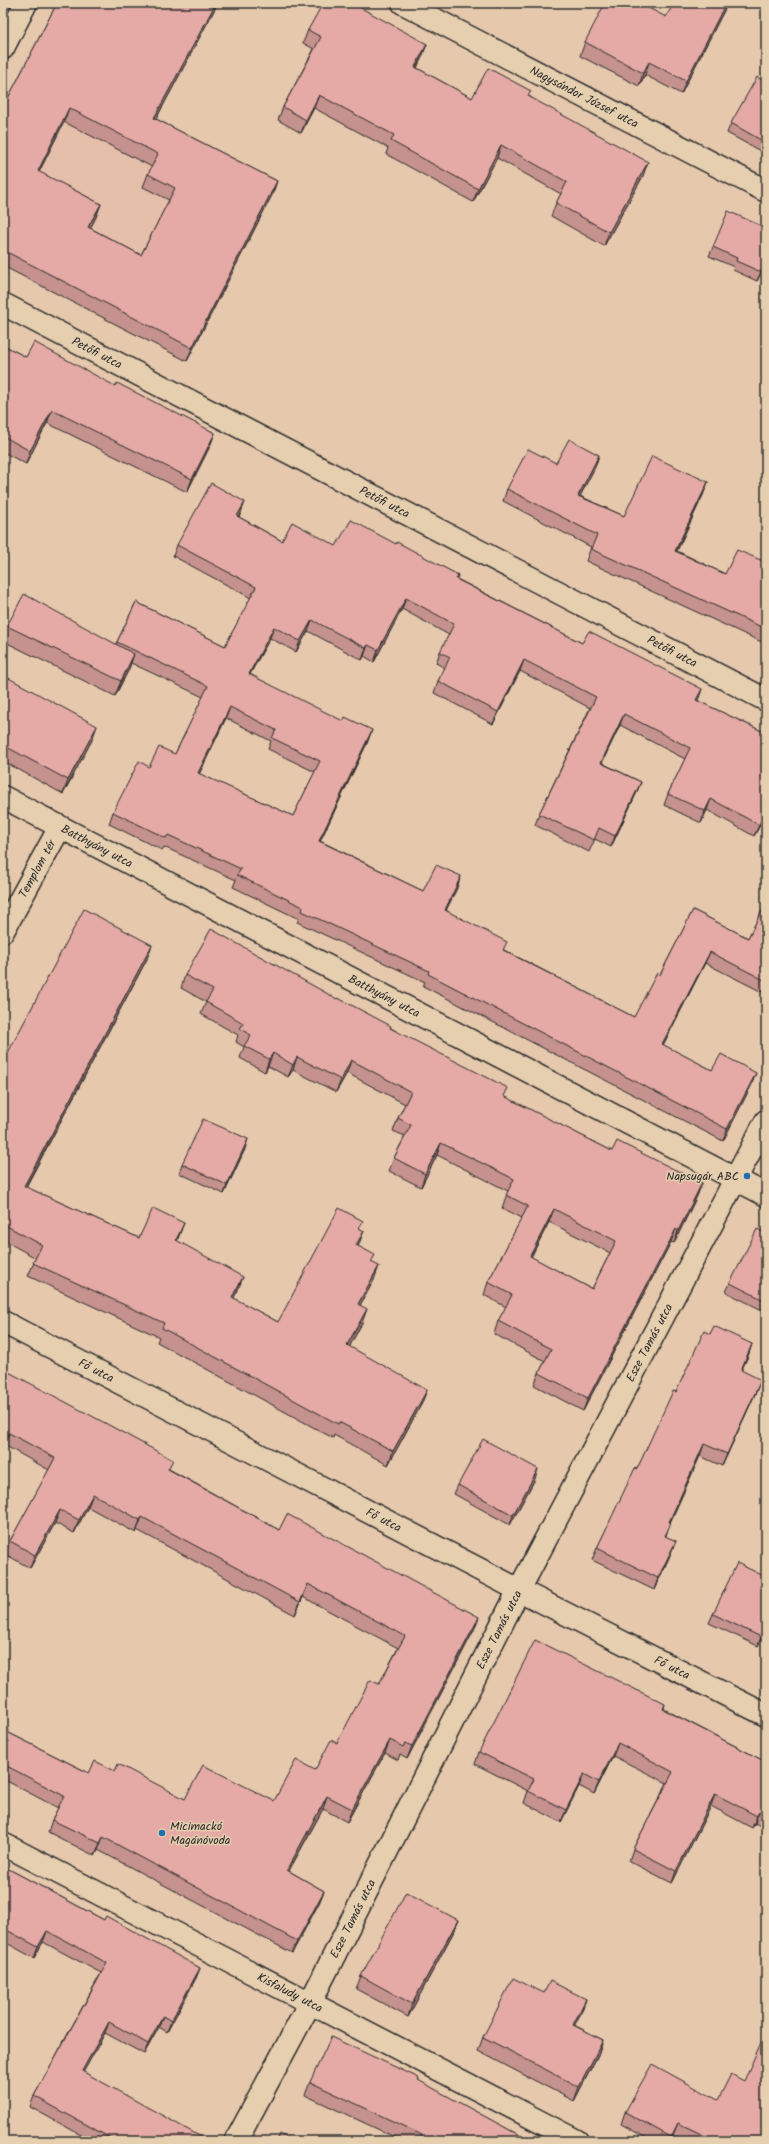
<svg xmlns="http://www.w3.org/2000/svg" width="769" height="2144" viewBox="0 0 769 2144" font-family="Kalam,sans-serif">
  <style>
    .built { fill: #e6bfab }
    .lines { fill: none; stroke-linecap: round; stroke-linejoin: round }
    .street-casing { stroke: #2b2b2b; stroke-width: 25 }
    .secondary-casing { stroke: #2b2b2b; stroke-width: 25 }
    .street { stroke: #e6cfaf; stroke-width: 22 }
    .secondary { stroke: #e6cfaf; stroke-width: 22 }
    .tram { stroke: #2b2b2b; stroke-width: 1 }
    .wall { fill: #c5928e; stroke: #2b2b2b; fill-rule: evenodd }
    .shaded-wall { fill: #a07774; stroke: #2b2b2b }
    .building { fill: #e5aaa5; stroke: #2b2b2b; fill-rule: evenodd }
    .poi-dot { fill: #1f6fb2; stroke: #e6cfaf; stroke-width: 1.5 }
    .labels { text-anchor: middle; stroke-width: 3; stroke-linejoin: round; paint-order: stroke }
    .street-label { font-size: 12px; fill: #2b2b2b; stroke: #e6cfaf }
    .poi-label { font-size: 12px; fill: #2b2b2b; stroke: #e6cfaf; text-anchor: end }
  </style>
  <rect width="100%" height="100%" fill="#e6c8ad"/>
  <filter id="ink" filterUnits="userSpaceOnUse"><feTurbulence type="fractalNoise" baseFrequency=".025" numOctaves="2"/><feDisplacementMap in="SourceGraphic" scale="8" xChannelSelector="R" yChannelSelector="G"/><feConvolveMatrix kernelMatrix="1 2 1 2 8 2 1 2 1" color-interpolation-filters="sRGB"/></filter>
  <g filter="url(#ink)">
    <path class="built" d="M25,68L272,195L187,361L3,266V111Z"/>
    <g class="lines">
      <defs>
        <g id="street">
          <path id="s1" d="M403,3L766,191"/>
          <path id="s2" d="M3,304L766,700"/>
          <path id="s3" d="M3,797L766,1195"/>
          <path id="s4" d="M3,931L60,827"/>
          <path id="s5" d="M3,1322L519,1590L766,1715"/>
          <path id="s6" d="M3,1844L577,2141"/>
          <path id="s7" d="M236,2141L310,2003L519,1590L766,1121"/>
        </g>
        <path id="secondary" d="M3,48L26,3"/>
      </defs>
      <use href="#street" class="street-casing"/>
      <use href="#secondary" class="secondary-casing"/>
      <use href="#street" class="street"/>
      <use href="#secondary" class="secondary"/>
      <path class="tram" d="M3,9L6,3"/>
    </g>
    <path class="wall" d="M57,3H218L156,119L277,181L272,195L187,361L3,266V108ZM64,122L152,167L148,174L143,187L169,200L141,255L90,228L96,217L101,204L39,172Z
      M728,3L681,94L645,75L639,86L580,56L585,42L666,17Z
      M308,30L427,44L422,57L417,68L472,98L529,96L643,176L604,246L551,216L556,203L561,194L497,158L473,202L386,154L388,148L314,108L301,133L278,120L283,107L314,49L303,43Z
      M766,83V150L764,153L727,133L731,123Z
      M766,228V262L757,281L733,270L734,267L709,256L713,247Z
      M3,345L26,357L115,386L215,433L210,446L187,492L47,423L26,464L3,452Z
      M599,455L595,467L580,496L624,516L708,482L703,495L677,551L725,574L763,561L766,554V644L586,561L591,547L503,501L507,489L556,463Z
      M241,513L239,517L282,541L336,546L396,544L458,575L457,579L582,643L698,701L766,733V816H765L754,836L707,810L701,823L664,805L668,794L685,759L620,725L602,763L641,782L636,794L611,847L595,839L589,852L535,825L539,814L590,708L520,671L493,724L434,693L438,681L445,668L436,663L440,652L449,635L402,609L374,662L364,656L362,660L308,631L296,652L270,638L250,674L368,741L320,841L423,891L457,888L446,910L504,950L634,1017L660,975L693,910L748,938L766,903V994L705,963L663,1045L712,1070L752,1084L723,1141L423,986L425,982L297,922L299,919L233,887L236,880L164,847L162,850L109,824L113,812L149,767L175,754L203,697L131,663L129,669L115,696L3,641V637L7,626L116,644L136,602L225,646L251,598L173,556L177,545ZM226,718L271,741L268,749L315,772L293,816L199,774Z
      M3,675L92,740L63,794L3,761Z
      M147,959L26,1187L139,1238L179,1236L177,1241L238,1290L233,1298L278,1322L360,1228L359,1244L358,1246L372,1262L374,1280L360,1305L362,1323L349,1347L422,1403L388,1465L334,1435L333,1438L157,1342L159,1337L28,1276L36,1258L3,1240V1062Z
      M185,975L337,999L391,1028L505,1097L612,1151L702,1183L697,1196L674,1243L671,1242L583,1411L534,1385L539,1373L545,1361L494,1334L498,1321L506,1307L484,1295L488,1282L522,1218L502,1208L508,1191L437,1155L421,1187L389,1171L394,1158L405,1136L393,1131L398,1118L405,1104L347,1073L336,1092L293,1070L288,1077L268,1066L265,1072L240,1058L244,1047L236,1042L238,1035L201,1014L206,1002L181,988ZM549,1222L610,1253L592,1289L531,1257Z
      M245,1149L224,1194L179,1173L182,1164Z
      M766,1233V1312L726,1292L730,1283Z
      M710,1334L752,1344L748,1356L741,1371L756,1392L722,1466L700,1456L670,1522L666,1536L671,1553L654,1590L592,1560L597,1548L637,1469L676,1392Z
      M3,1369L169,1469L279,1530L474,1630L407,1759L400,1755L398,1760L385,1753L347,1822L323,1809L289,1871L324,1891L319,1903L292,1953L98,1850L95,1856L48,1832L52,1820L58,1808L3,1779V1730L89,1773L115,1771L185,1799L274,1801L315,1770L337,1743L379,1684L398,1648L303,1597L295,1615L137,1530L136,1533L88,1507L74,1533L55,1523L30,1568L5,1554L10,1541L49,1470L4,1445L3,1447Z
      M535,1479L510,1525L454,1494L458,1485Z
      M766,1577V1629L758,1646L709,1623L713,1614Z
      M665,1704L664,1709L766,1762V1829L755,1823L752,1828L711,1806L672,1883L629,1861L633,1849L667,1783L613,1756L594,1794L579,1786L561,1822L524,1803L528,1791L475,1764L479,1752Z
      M3,1866L104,1920L200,1968L196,1978L167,2032L159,2027L144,2054L105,2033L83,2072L202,2141H92L30,2107L34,2096L101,1973L43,1942L34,1958L3,1941Z
      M458,1920L453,1933L408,2017L356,1989L361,1976Z
      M544,1993L586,1999L581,2013L574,2025L603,2040L599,2053L574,2101L478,2051L483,2037Z
      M418,2081L530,2141H403L305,2095L310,2082Z
      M625,2112L766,2141H685L673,2135L670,2141H652L621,2124Z"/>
    <path class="shaded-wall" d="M216,3H218L149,132L154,118Z
      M726,3H728L681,94L686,81Z
      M427,44L422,57L410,80L415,67Z
      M649,62L645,75L639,86L643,73Z
      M319,95L314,108L301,133L306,120Z
      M69,108L64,122L33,184L38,171Z
      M501,145L497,158L473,202L478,189Z
      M648,162L643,176L604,246L609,232Z
      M277,181L272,195L187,361L192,348Z
      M101,204L96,217L84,241L88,227Z
      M766,260V262L757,281L761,272Z
      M52,410L47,423L26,464L30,451Z
      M215,433L210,446L187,492L192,479Z
      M599,455L595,467L574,508L578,496Z
      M708,482L703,495L671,563L675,551Z
      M245,502L241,513L233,528L237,516Z
      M406,598L402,609L374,662L378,650Z
      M312,620L308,631L296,652L300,641Z
      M274,627L270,638L244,685L249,674Z
      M368,645L364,656L362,660L366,648Z
      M134,654L129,669L115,696L121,681Z
      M524,660L520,671L493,724L498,712Z
      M702,689L698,701L696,700Z
      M230,707L226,718L194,785L198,773Z
      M624,714L620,725L596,774L601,763Z
      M97,726L92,740L63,794L68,780Z
      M372,730L368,741L315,852L319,841Z
      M641,782L636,794L611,847L615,836Z
      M711,799L707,810L701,823L705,811Z
      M766,811L765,816L754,836L759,825Z
      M461,876L457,888L441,921L445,910Z
      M152,945L147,959L19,1199L24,1186Z
      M710,952L705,963L658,1055L662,1044Z
      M273,1053L268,1066L265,1072L269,1059Z
      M297,1057L293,1070L288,1077L293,1065Z
      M351,1060L347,1073L336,1092L341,1080Z
      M756,1073L752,1084L723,1141L727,1129Z
      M248,1139L245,1149L224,1194L227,1185Z
      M441,1143L437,1155L421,1187L425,1174Z
      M702,1183L697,1196L674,1243L678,1231Z
      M554,1209L549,1222L525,1269L530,1256Z
      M184,1223L179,1236L171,1254L176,1240Z
      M676,1229L671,1242L583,1411L588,1398Z
      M364,1231L359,1244L351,1259L356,1245Z
      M379,1266L374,1280L353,1318L358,1304Z
      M243,1277L238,1290L227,1311L232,1297Z
      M367,1309L362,1323L343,1359L347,1345Z
      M752,1344L748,1356L736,1382L741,1370Z
      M761,1380L756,1392L722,1466L727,1454Z
      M427,1390L422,1403L388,1465L393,1451Z
      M9,1433L4,1445L3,1447V1445Z
      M704,1444L700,1456L665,1534L669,1522Z
      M538,1469L535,1479L510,1525L513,1515Z
      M93,1494L88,1507L74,1533L79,1520Z
      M60,1510L55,1523L30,1568L35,1555Z
      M142,1517L137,1530L136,1533L140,1520Z
      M676,1541L671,1553L654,1590L658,1578Z
      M308,1584L303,1597L295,1615L300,1602Z
      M479,1617L474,1630L407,1759L412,1746Z
      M766,1627V1629L758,1646L761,1637Z
      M390,1740L385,1753L347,1822L352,1809Z
      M618,1743L613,1756L594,1794L599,1782Z
      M584,1774L579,1786L561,1822L566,1810Z
      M715,1794L711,1806L672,1883L676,1871Z
      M327,1796L323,1809L282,1883L287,1870Z
      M759,1811L755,1823L752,1828L757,1816Z
      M103,1837L98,1850L95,1856L100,1843Z
      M324,1891L319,1903L292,1953L297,1941Z
      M458,1920L453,1933L408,2017L412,2004Z
      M47,1931L43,1942L34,1958L38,1947Z
      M200,1968L196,1978L167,2032L171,2021Z
      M586,1999L581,2013L568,2038L573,2025Z
      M163,2016L159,2027L144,2054L148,2044Z
      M109,2022L105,2033L78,2082L82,2071Z
      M603,2040L599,2053L574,2101L579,2087Z
      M678,2123L673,2135L670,2141H669Z"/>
    <path class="building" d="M57,3H216L154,118L277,181L192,348L3,250V108ZM69,108L158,154L148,174L175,188L141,255L88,227L101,204L38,171Z
      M323,3H352L427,44L415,67L472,98L488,68L531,91L528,96L648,162L609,232L556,203L567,182L501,145L478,189L391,141L394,135L319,95L306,120L283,107L321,37L308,30Z
      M605,3H639L666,17L674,3H726L686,81L649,62L643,73L585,42Z
      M757,77L766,83V143L731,123Z
      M728,211L766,228V260L761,272L736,261L737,258L713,247Z
      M34,342L115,386L117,383L215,433L192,479L52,410L30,451L3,436V345L26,357Z
      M569,439L599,455L578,496L624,516L652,456L708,482L675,551L725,574L737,550L763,561L766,554V629L591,549L597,535L507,489L528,449L556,463Z
      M211,483L245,502L237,516L282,541L292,522L336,546L351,520L396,544L397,542L458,575L456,579L582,643L589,631L702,689L696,700L766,733V811L759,825L711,799L705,811L668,794L690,748L624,714L601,763L641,782L615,836L599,828L594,840L539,814L596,697L524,660L498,712L438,681L450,657L440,652L454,624L406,598L378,650L368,645L366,648L312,620L300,641L274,627L249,674L343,721L345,717L372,730L319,841L423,891L436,865L461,876L445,910L507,942L503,950L634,1017L657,973L660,975L693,910L748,938L766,903V981L710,952L662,1044L712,1070L721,1054L756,1073L727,1129L428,974L429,971L302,911L303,907L237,875L241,869L168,835L166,838L113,812L139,761L149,767L159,747L175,754L208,686L117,642L136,602L225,646L256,587L177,545ZM230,707L276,730L272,738L320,761L293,816L198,773Z
      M24,594L134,654L121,681L7,626Z
      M3,675L97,726L68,780L3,745Z
      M84,909L152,945L24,1186L139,1238L153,1208L184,1223L176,1240L243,1277L232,1297L278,1322L339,1208L363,1221L359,1228L364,1231L356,1245L375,1255L371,1262L379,1266L358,1304L367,1309L347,1345L427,1390L393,1451L339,1422L338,1424L162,1328L164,1323L33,1263L42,1245L3,1224V1062Z
      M211,929L337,999L338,998L391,1026L390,1028L508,1088L504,1096L612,1151L617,1141L702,1183L678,1231L676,1229L588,1398L539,1373L551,1349L498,1321L512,1295L488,1282L528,1206L506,1195L514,1179L441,1143L425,1174L394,1158L411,1125L398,1118L411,1092L351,1060L341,1080L297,1057L293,1065L273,1053L269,1059L244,1046L251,1035L240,1029L243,1023L206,1002L213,990L185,975ZM554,1209L616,1241L592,1289L530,1256Z
      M203,1119L248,1139L227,1185L182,1164Z
      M757,1229L766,1233V1301L730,1283Z
      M714,1326L752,1344L741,1370L761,1380L727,1454L704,1444L669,1522L671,1523L665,1536L676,1541L658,1578L597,1548L635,1468L637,1469L673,1391L676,1392L704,1331L710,1334Z
      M3,1369L107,1424L173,1460L168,1469L279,1530L287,1514L479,1617L412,1746L405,1743L403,1747L390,1740L352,1809L327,1796L287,1870L324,1891L297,1941L103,1837L100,1843L52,1820L64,1796L3,1764V1730L89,1773L95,1761L115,1771L118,1764L185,1799L203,1765L274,1801L296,1760L315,1770L331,1740L337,1743L370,1680L379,1684L405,1636L308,1584L300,1602L142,1517L140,1520L93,1494L79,1520L60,1510L35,1555L10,1541L55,1458L9,1433L5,1441L3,1440Z
      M483,1439L538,1469L513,1515L458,1485Z
      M737,1563L766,1577V1627L761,1637L713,1614Z
      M535,1640L665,1704L663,1709L766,1762V1815L759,1811L757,1816L715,1794L676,1871L633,1849L673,1772L618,1743L599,1782L584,1774L566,1810L528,1791L534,1779L479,1752Z
      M3,1866L104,1920L106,1916L200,1968L171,2021L163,2016L148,2044L109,2022L82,2071L203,2138L202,2141H116L34,2096L107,1963L47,1931L38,1947L3,1928Z
      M406,1892L458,1920L412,2004L361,1976Z
      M513,1978L544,1993L550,1981L586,1999L573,2025L603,2040L579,2087L483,2037Z
      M331,2037L419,2078L418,2080L530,2141H420L422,2135L310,2082Z
      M763,2038L766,2039V2141H716L678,2123L671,2137L625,2112L652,2064L718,2100L731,2074L744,2081Z
      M280,2134L293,2141H277Z"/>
  </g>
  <g class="poi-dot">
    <circle cx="747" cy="1176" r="4"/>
    <circle cx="162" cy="1833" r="4"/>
  </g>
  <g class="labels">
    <g class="street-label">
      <text dy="4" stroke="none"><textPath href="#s1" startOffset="204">Nagysándor József utca</textPath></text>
      <text dy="4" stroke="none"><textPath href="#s2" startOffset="106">Petőfi utca</textPath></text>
      <text dy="4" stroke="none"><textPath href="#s2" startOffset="430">Petőfi utca</textPath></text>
      <text dy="4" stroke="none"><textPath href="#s2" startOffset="754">Petőfi utca</textPath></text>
      <text dy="4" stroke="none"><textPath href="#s3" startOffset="106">Batthyány utca</textPath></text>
      <text dy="4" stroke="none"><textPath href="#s4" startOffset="71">Templom tér</textPath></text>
      <text dy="4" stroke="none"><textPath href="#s3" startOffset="430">Batthyány utca</textPath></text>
      <text dy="4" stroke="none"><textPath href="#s7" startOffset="899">Esze Tamás utca</textPath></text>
      <text dy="4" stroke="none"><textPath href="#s5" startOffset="105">Fő utca</textPath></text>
      <text dy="4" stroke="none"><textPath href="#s5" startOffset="429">Fő utca</textPath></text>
      <text dy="4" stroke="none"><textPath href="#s7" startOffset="575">Esze Tamás utca</textPath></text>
      <text dy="4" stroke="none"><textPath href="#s5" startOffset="753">Fő utca</textPath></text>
      <text dy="4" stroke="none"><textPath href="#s7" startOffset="251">Esze Tamás utca</textPath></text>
      <text dy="4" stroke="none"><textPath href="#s6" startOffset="323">Kisfaludy utca</textPath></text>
    </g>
    <g class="poi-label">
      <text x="739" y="1180">Napsugár ABC</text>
      <text x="170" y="1830" text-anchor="start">Micimackó<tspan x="170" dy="14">Magánóvoda</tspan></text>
    </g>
  </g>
  <rect width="769" height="2144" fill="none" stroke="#e6cfaf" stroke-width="16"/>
  <rect x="8" y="8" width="753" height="2128" fill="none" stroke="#2b2b2b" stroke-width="1.5" filter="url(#ink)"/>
</svg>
